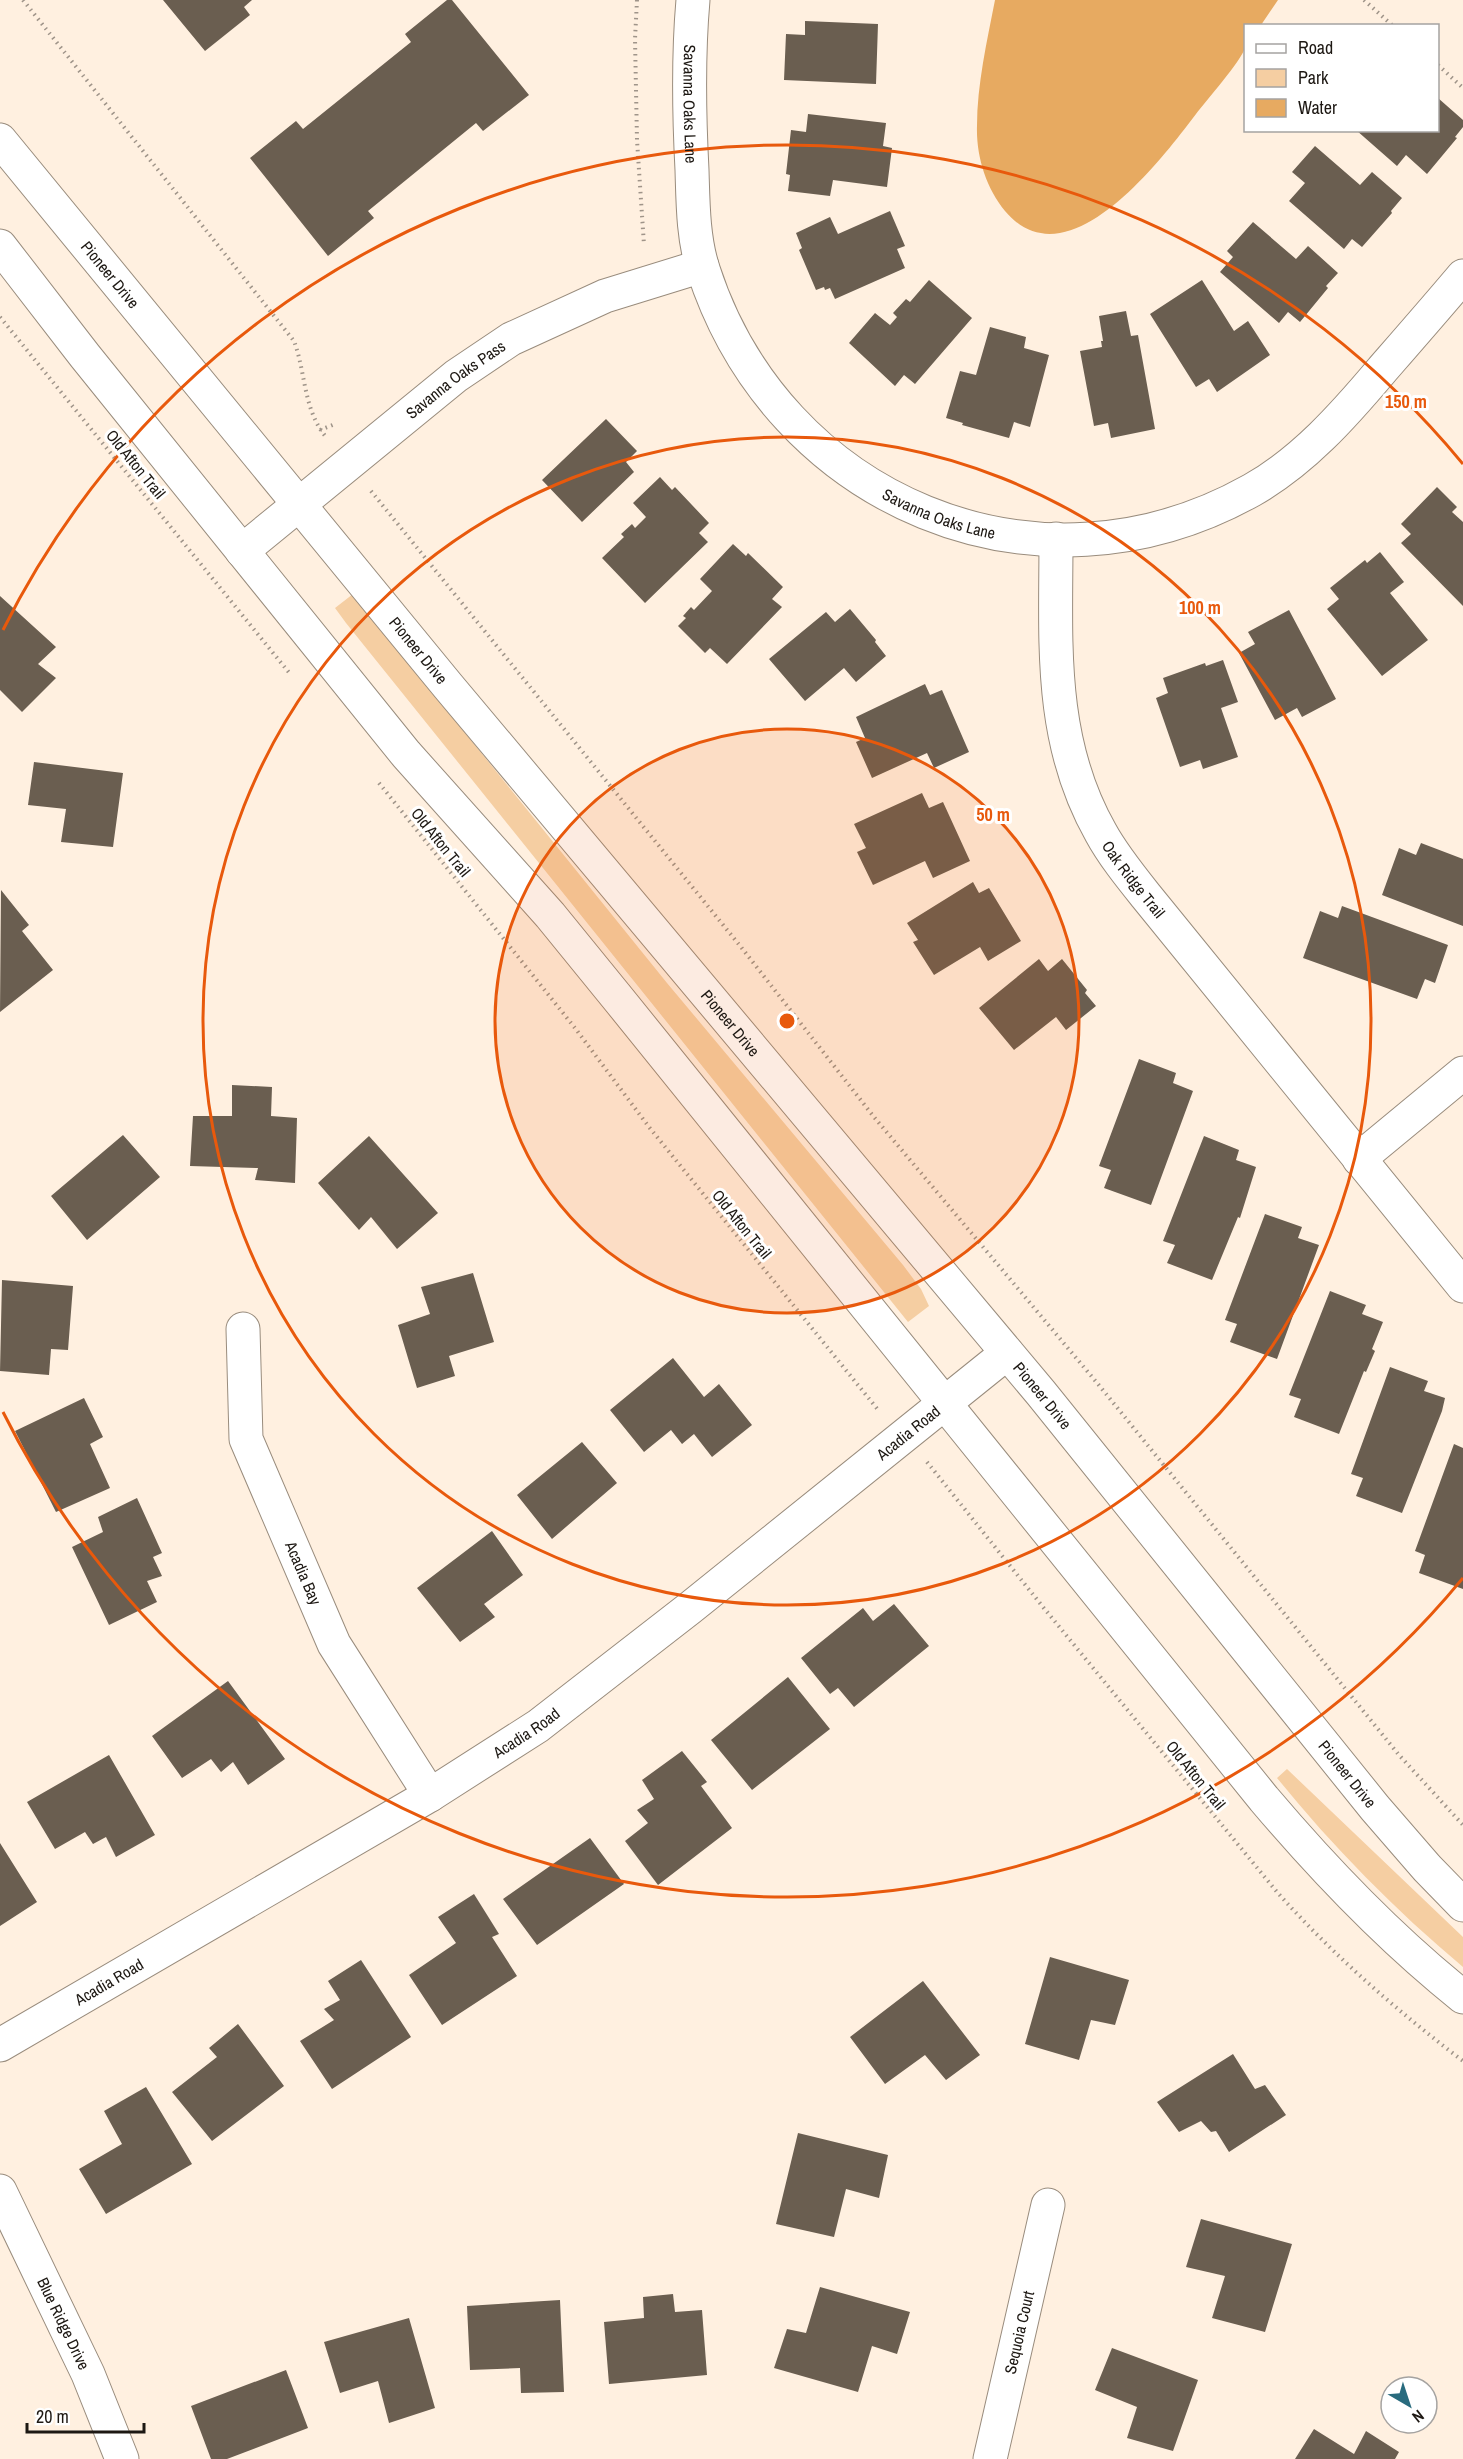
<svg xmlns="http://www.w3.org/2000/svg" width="1463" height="2459" viewBox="0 0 1463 2459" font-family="'Archivo Narrow',sans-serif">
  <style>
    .green { fill: #f5cea2 }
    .water { fill: #e7aa61 }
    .building { fill: #6a5e50 }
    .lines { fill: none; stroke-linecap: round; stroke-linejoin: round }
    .minor-casing { stroke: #998c7d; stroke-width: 35 }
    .path { stroke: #9f9489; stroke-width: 4; stroke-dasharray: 1.5 4.5; stroke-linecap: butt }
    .minor { stroke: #fff; stroke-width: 33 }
    .ring { fill: none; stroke: #e8590c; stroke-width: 3 }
    .labels { text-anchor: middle; stroke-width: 6; stroke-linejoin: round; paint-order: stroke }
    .street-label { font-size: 16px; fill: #1d1813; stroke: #fff }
    .centre { fill: #e8590c; stroke: #fff; stroke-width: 3 }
    .ring-label { font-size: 18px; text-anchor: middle; font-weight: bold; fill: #e8590c; stroke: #fff; stroke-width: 6; stroke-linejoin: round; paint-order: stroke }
  </style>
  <rect width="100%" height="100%" fill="#fff0e0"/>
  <path class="green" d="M353,594L667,983L903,1265L921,1289L929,1306L908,1322L346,623L335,608Z
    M1287,1769L1463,1937V1967C1395,1910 1333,1847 1277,1778Z"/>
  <path class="water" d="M995,0H1278L1261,25L1246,26C1246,32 1247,42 1245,48C1241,61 1206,101 1196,114C1161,160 1067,285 1005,211C986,188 976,156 977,126C977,85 987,41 995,0Z"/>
  <path class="building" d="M163,0H252L244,7L250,15L205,51Z
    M447,0H452L529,95L483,131L476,123L368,211L374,218L328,256L250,158L296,121L303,129L411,42L405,34Z
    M805,21L878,24L876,84L784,80L786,34L805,35Z
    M1438,98L1463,120V127L1455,137L1457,138L1427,174L1406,155L1397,166L1356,130H1438Z
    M808,114L886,123L883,146L892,148L887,187L833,180L830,196L788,191L790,175L786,174L791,130L806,132Z
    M1315,146L1360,185L1372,172L1402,198L1391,211L1392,213L1362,247L1352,239L1344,249L1289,201L1305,183L1292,172Z
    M890,211L905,246L897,249L905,268L835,299L830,288L825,290L824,287L816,290L799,250L802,248L796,233L830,217L838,234Z
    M1253,222L1296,259L1308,246L1338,273L1326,286L1328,288L1300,322L1288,312L1279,323L1220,272L1233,257L1227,251Z
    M929,280L972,318L915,384L904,375L895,386L849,343L875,313L890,325L897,317L893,313L906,299L910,302Z
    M1202,280L1234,331L1248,321L1270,355L1217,392L1209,379L1196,387L1150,314Z
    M1126,311L1131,336L1138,335L1155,429L1111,438L1108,423L1094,426L1080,351L1102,347L1101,341H1103L1099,316Z
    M990,327L1026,337L1024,348L1049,355L1030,427L1014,422L1009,438L962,425L963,423L946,418L960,371L976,375Z
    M606,419L637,451L626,462L634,472L582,522L542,480Z
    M660,477L672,490L675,487L709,523L699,533L708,542L645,603L602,558L624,537L621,534L632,524L635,528L646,517L633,503Z
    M1437,487L1457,507L1452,512L1463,522V606L1401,543L1411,534L1401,524Z
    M733,544L746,556L748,553L783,587L772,599L782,607L727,664L710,648L705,653L678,626L686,618L683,616L691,607L694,610L712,591L700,579Z
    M1380,552L1404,582L1390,593L1428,640L1382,676L1327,609L1339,599L1330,588L1365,560L1367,563Z
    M0,596L56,647L38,664L56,678L22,712L0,690Z
    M850,609L876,640L875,642L886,656L856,682L844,668L805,701L769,659L826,612L835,622Z
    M1289,610L1336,699L1302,717L1297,708L1275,720L1239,653L1255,644L1248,632Z
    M1223,660L1238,702L1221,708L1238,757L1203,769L1200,760L1180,767L1156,698L1168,693L1163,678L1205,663L1206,666Z
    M925,684L930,695L942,690L969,752L934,768L927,753L872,778L856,742L865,738L856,717Z
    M34,762L123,773L113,847L61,842L66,809L28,805Z
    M922,793L929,808L943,802L970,861L933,878L925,861L873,885L857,852L866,848L854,824Z
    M1421,843L1463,859V926L1382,895L1399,848L1416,855Z
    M973,882L979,893L989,888L1021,941L988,961L980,947L934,975L913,942L918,940L907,923Z
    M1,890L29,925L22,931L53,970L0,1012Z
    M1342,906L1448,945L1435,983L1425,979L1417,999L1303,958L1320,911L1338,918Z
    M1039,959L1048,971L1062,959L1087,990L1085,993L1096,1006L1066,1030L1056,1017L1014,1050L979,1008Z
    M1139,1059L1176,1073L1173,1083L1193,1091L1151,1205L1104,1188L1111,1170L1099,1166Z
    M232,1085L272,1087L271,1116L297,1118L295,1183L255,1180L258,1168L190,1166L193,1116H232Z
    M123,1135L160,1177L87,1240L51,1196Z
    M369,1136L438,1213L397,1249L371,1217L359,1230L318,1183Z
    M1204,1136L1239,1150L1236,1160L1256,1167L1240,1218L1238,1217L1212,1280L1167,1263L1175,1245L1163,1241Z
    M1265,1214L1302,1227L1298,1238L1319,1245L1277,1359L1230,1342L1237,1324L1225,1320Z
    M473,1273L494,1342L449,1356L455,1376L417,1388L398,1325L430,1314L421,1287Z
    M2,1280L73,1286L68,1350L51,1349L49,1375L0,1371Z
    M1330,1291L1366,1305L1362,1314L1383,1322L1372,1349L1375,1351L1366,1372L1364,1371L1339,1434L1294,1417L1301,1399L1289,1395Z
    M673,1358L704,1397L719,1384L752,1425L712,1457L694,1434L682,1444L671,1430L644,1452L610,1410Z
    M1390,1367L1428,1381L1424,1391L1445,1398L1442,1411L1402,1513L1356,1496L1363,1478L1351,1474Z
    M84,1398L103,1437L90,1444L110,1488L56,1512L15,1431Z
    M582,1442L617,1483L552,1539L517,1495Z
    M1454,1444L1463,1448V1589L1419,1573L1425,1555L1415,1551Z
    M137,1498L162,1553L153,1557L162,1576L147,1581L157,1602L109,1625L72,1547L103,1532L98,1517Z
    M492,1531L523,1575L484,1604L495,1617L460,1642L417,1588Z
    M894,1604L929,1646L854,1707L838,1688L830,1694L801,1658L863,1608L873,1621Z
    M788,1677L830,1729L752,1790L711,1740Z
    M228,1681L285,1759L248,1785L233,1762L221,1772L211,1759L182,1778L152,1736Z
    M682,1751L707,1782L701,1786L732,1828L658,1885L625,1841L648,1823L637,1810L654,1799L642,1780Z
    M109,1755L155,1835L116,1857L106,1837L93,1844L85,1832L55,1849L27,1802Z
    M590,1838L624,1884L537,1945L503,1899Z
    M0,1843L37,1902L0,1926Z
    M474,1894L499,1934L492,1937L517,1976L442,2025L409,1975L456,1943L438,1917Z
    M1050,1957L1129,1980L1115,2025L1091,2020L1079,2060L1025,2044Z
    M361,1960L411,2037L332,2089L300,2041L334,2020L324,2009L340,2000L328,1981Z
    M923,1981L980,2055L946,2080L925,2055L885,2084L850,2037Z
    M238,2024L284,2086L212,2141L172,2092L217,2057L209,2048Z
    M1233,2054L1255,2089L1265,2085L1286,2115L1229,2152L1216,2131L1211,2132L1201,2121L1179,2132L1157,2102Z
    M146,2087L192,2164L106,2214L79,2169L122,2144L104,2111Z
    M798,2133L888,2155L879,2198L846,2189L834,2237L776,2224Z
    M1201,2219L1292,2244L1265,2332L1212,2318L1225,2276L1186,2267Z
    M820,2287L910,2312L897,2354L872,2346L858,2392L774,2368L787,2329L806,2333Z
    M673,2294L675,2312L702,2310L707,2375L609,2384L604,2322L644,2318L643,2297Z
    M560,2300L564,2392L521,2393L520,2368L470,2370L467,2306Z
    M409,2318L435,2408L389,2423L378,2381L340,2393L324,2342Z
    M1112,2348L1198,2380L1173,2451L1127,2438L1137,2407L1095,2390Z
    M286,2370L308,2428L227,2459H211L191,2406Z
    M1314,2429L1354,2454L1366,2431L1399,2452L1395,2459H1295Z"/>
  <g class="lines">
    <defs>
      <g id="minor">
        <path id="s1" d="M693,0C688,56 689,113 692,170C693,203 693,238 703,269C778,502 1037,611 1252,490C1303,461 1343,416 1381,371C1408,340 1436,308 1463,276"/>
        <path id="s2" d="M0,140L448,686L1041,1393L1375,1808L1427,1868L1463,1905"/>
        <path d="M0,246L85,356L406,754L550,915L620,1001L1264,1799C1325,1871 1389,1938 1463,1997"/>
        <path id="s3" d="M1056,539C1056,642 1048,740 1101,833C1113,855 1130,876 1146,896L1463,1286"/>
        <path id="s4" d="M242,551L456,376L511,339L605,296L702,266"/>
        <path d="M1359,1159L1463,1073"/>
        <path id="s5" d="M243,1329L246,1439L334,1644L430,1795"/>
        <path id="s6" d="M0,2045L430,1795L538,1726L690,1608L1007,1353"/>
        <path id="s7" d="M0,2191L88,2374L122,2459"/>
        <path id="s8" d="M990,2459L1048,2205"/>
      </g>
    </defs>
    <use href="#minor" class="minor-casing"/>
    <path class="path" d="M23,0L294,341C306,373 303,409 326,437
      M637,0L635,39L637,140L644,245
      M1364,0L1393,26
      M1438,65L1463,88
      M0,317L291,675
      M320,430L335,424
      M371,491L741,947L874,1117L1098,1384L1399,1755L1463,1825
      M379,783L575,1028L649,1127L879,1411
      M927,1462L1043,1607L1277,1892C1333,1955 1396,2010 1463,2061"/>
    <use href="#minor" class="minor"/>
  </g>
  <circle cx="787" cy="1021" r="292" fill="#e8590c" fill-opacity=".12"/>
  <g class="ring">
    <circle cx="787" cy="1021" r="292"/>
    <circle cx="787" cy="1021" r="584"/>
    <path d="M1463 1578A876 876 0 0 1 3 1412M3 630A876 876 0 0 1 1463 464"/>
  </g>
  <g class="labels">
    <g class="street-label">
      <text dy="6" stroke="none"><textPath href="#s1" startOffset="104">Savanna Oaks Lane</textPath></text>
      <text dy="6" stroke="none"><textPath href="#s2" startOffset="174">Pioneer Drive</textPath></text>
      <text dy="6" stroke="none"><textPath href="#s4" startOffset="274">Savanna Oaks Pass</textPath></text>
      <text transform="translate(136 464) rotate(51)" y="6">Old Afton Trail</text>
      <text dy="6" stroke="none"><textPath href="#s1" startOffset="624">Savanna Oaks Lane</textPath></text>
      <text dy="6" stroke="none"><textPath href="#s2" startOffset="660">Pioneer Drive</textPath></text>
      <text transform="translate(441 842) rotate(51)" y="6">Old Afton Trail</text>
      <text dy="6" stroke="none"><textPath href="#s3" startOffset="358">Oak Ridge Trail</textPath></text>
      <text dy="6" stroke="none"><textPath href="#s2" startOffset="1146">Pioneer Drive</textPath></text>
      <text transform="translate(742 1224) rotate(51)" y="6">Old Afton Trail</text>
      <text dy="6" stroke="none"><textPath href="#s2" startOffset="1632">Pioneer Drive</textPath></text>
      <text dy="6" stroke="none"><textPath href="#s6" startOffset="1098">Acadia Road</textPath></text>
      <text dy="6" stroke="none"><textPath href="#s5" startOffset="256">Acadia Bay</textPath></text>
      <text dy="6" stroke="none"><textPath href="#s6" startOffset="612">Acadia Road</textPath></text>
      <text dy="6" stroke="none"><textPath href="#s2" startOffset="2118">Pioneer Drive</textPath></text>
      <text transform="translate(1196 1775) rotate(51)" y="6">Old Afton Trail</text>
      <text dy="6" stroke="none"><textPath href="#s6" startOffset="126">Acadia Road</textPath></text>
      <text dy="6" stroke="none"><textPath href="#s7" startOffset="147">Blue Ridge Drive</textPath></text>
      <text dy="6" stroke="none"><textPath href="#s8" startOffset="130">Sequoia Court</textPath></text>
    </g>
  </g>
  <circle cx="787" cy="1021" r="9" class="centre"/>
  <g class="ring-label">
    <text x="1406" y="408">150 m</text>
    <text x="1200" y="614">100 m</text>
    <text x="993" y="821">50 m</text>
  </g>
  <rect x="1244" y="24" width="195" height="108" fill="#ffffff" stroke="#a5a3a1" stroke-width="1.5"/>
  <rect x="1256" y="44" width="30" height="9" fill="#ffffff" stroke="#a5a3a1" stroke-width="1.5"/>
  <text x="1298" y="54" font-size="18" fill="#1d1813">Road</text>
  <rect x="1256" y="69" width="30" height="18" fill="#f5cea2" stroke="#a5a3a1" stroke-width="1.5"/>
  <text x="1298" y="84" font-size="18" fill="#1d1813">Park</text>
  <rect x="1256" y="99" width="30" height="18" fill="#e7aa61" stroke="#a5a3a1" stroke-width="1.5"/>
  <text x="1298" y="114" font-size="18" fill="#1d1813">Water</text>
  <g transform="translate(1409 2405) rotate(141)"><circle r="28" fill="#ffffff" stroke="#a5a3a1" stroke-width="1.5"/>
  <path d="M0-4.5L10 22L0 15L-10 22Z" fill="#296b7e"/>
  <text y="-9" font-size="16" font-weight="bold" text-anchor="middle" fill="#1d1813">N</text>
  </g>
  <path d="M27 2423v9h117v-9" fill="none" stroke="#1d1813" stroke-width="3"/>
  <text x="36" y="2423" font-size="18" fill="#1d1813" stroke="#ffffff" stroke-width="4.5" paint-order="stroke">20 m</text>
</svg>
